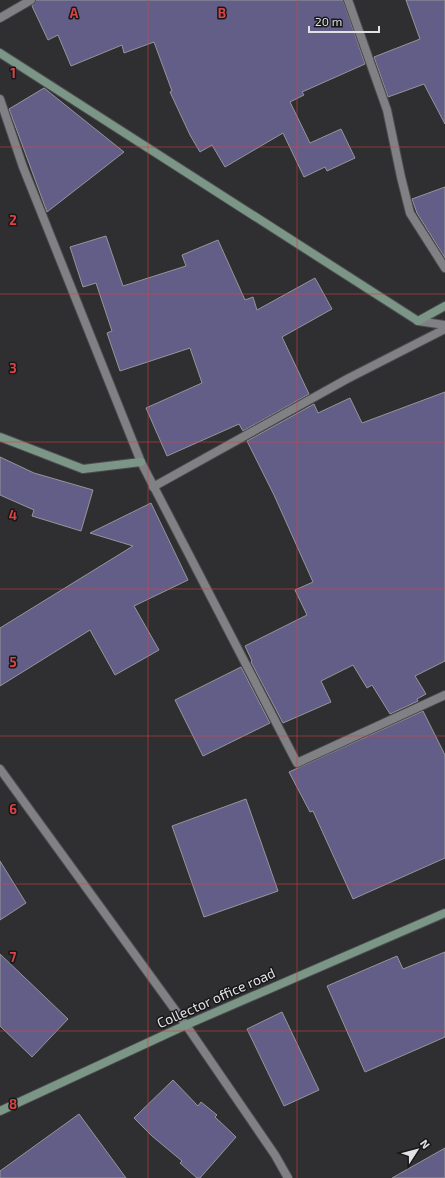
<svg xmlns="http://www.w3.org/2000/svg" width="445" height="1178" viewBox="0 0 445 1178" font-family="'Exo 2',sans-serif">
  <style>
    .building { fill: #625e87; stroke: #96959a }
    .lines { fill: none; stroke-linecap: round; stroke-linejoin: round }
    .street-casing { stroke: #4c4c4f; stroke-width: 10 }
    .secondary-casing { stroke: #4c4c4f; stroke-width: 10 }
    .street { stroke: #818185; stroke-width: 8 }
    .secondary { stroke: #7b9686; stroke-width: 8 }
    .grid { fill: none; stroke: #d84444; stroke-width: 1; stroke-opacity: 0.55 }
    .labels { text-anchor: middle; stroke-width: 3; stroke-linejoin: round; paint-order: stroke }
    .street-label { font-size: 14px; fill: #e1e1e4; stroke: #171719 }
    .grid-label { font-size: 13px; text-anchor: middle; font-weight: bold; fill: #d84444; stroke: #171719; stroke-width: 3; stroke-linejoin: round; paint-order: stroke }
  </style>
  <rect width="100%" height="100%" fill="#2f2f32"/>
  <path class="building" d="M36,0H343L365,64L302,92L304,95L290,102L310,143L341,129L355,158L327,171L325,167L304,177L283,133L225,167L212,145L200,152L190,135L170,92L172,91L154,42L124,53L122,45L71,66L58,35L48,40L32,6Z
    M406,0H445V124L424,84L388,97L374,57L420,39Z
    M44,88L124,152L47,212L9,109Z
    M445,187V258L417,213L412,199Z
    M106,236L123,286L186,266L182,255L218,240L245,300L253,297L257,310L315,278L332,309L282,337L309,394L243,431L239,424L167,456L146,408L202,383L190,348L120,371L107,333L112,331L96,283L83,287L70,247Z
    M445,392V661L415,676L426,694L417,699L418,701L390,714L372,685L367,688L353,665L321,681L331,702L283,723L251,662L252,661L245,646L307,615L295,590L313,582L274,495L247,441L314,404L318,413L350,398L362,423Z
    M0,457L34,473L93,490L81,531L32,516L34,510L0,495Z
    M151,503L188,580L134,606L159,650L115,675L90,630L0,686V628L133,546L90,533Z
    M241,667L270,723L203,756L175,700Z
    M423,711L445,755V858L353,899L313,811L310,812L289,772Z
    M246,799L278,891L204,917L172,826Z
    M0,861L26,903L0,920Z
    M445,952V1037L365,1072L327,986L397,956L403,969Z
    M0,954L68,1019L32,1057L0,1026Z
    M282,1012L319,1090L284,1106L247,1029Z
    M173,1080L198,1106L201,1102L217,1115L215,1117L236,1137L200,1178H197L180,1163L182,1161L152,1136L134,1118Z
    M79,1114L126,1178H0V1171Z
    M445,1148V1178H392Z"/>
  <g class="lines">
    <defs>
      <path id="street" d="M348,0L387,110L401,177L410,213L445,268
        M0,18L31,0
        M0,99L23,167L141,462L297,763L445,695
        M418,321L445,325
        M153,487L347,379L445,329
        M0,769L186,1025L275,1155L288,1178"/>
      <path id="secondary" d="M0,53L418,321L445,306
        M0,437L83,469L141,462
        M0,1111L186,1025L445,913"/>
    </defs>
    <use href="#street" class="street-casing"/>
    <use href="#secondary" class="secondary-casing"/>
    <use href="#street" class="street"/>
    <use href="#secondary" class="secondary"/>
  </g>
  <path class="grid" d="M148,0V1178M297,0V1178M0,147H445M0,294H445M0,442H445M0,589H445M0,736H445M0,884H445M0,1031H445"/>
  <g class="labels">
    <g class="street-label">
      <text transform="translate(216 998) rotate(-24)" y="5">Collector office road</text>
    </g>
  </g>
  <g class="grid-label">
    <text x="74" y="18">A</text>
    <text x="222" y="18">B</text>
    <text x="13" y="78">1</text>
    <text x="13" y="225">2</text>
    <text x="13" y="373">3</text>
    <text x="13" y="520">4</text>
    <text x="13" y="667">5</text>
    <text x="13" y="814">6</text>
    <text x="13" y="962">7</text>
    <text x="13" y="1109">8</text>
  </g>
  <g transform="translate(417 1150) rotate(54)" stroke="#171719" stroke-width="3" paint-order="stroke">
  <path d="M0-3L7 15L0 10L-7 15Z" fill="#e1e1e4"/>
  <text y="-6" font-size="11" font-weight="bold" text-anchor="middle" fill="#e1e1e4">N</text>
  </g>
  <path d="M309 26v6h70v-6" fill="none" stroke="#e1e1e4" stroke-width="2"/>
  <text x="315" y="26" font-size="12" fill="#e1e1e4" stroke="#171719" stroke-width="3" paint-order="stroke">20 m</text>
</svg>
